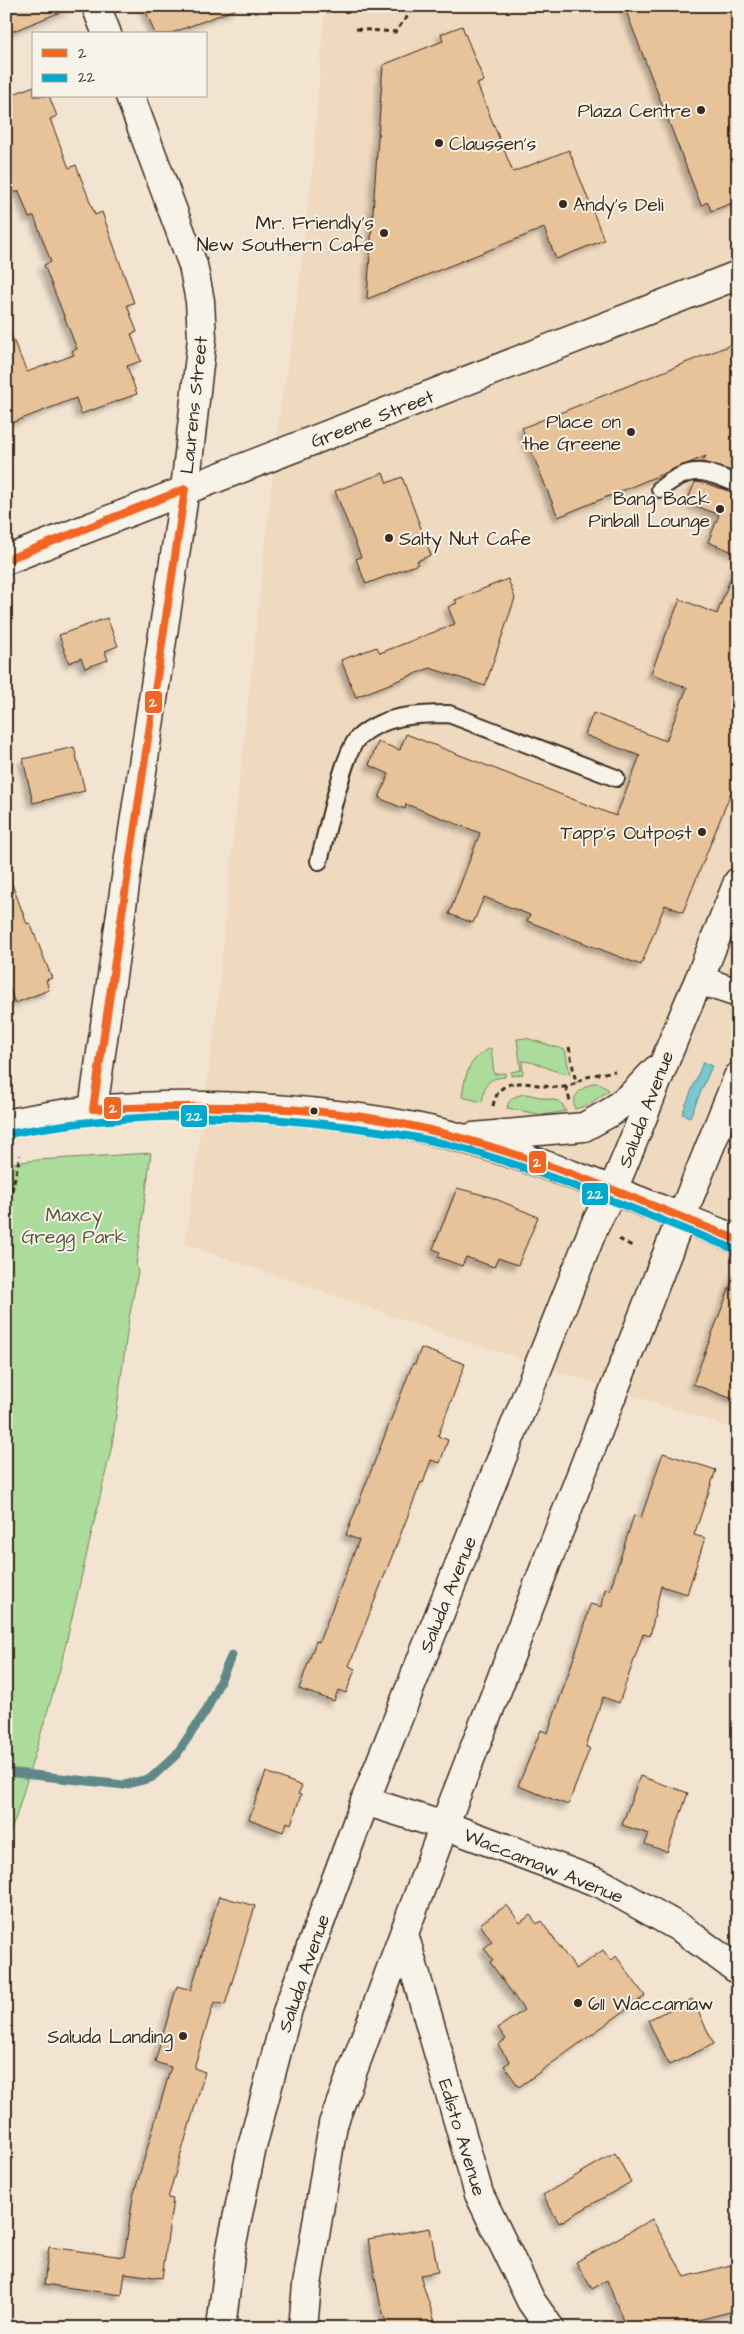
<svg xmlns="http://www.w3.org/2000/svg" width="744" height="2334" viewBox="0 0 744 2334" font-family="'Architects Daughter',sans-serif">
  <style>
    .built { fill: #efdabf }
    .green { fill: #acdc9c; stroke: #74835d }
    .water { fill: #77c8d0; stroke: #5f8989 }
    .lines { fill: none; stroke-linecap: round; stroke-linejoin: round }
    .stream { stroke: #5f8989; stroke-width: 9 }
    .building { fill: #e8c298; stroke: #3b2a1e; filter: url(#shadow) }
    .service-casing { stroke: #3b2a1e; stroke-width: 20 }
    .minor-casing { stroke: #3b2a1e; stroke-width: 31 }
    .tertiary-casing { stroke: #3b2a1e; stroke-width: 31 }
    .secondary-casing { stroke: #3b2a1e; stroke-width: 31 }
    .path { stroke: #3b2a1e; stroke-width: 3; stroke-dasharray: 5 4; stroke-linecap: butt }
    .service { stroke: #f7f3e8; stroke-width: 16 }
    .minor { stroke: #f7f3e8; stroke-width: 28 }
    .tertiary { stroke: #f7f3e8; stroke-width: 28 }
    .secondary { stroke: #f7f3e8; stroke-width: 28 }
    .bus-1-casing { stroke: #f7f3e8; stroke-width: 11 }
    .bus-2-casing { stroke: #f7f3e8; stroke-width: 11 }
    .bus-1 { stroke: #f26522; stroke-width: 8 }
    .bus-2 { stroke: #00a9ce; stroke-width: 8 }
    .poi-dot { fill: #3b2a1e; stroke: #f7f3e8; stroke-width: 2 }
    .labels { text-anchor: middle; stroke-width: 4; stroke-linejoin: round; paint-order: stroke }
    .poi-label { font-size: 19px; fill: #3b2a1e; stroke: #f7f3e8; text-anchor: end }
    .street-label { font-size: 19px; fill: #3b2a1e; stroke: #f7f3e8 }
    .park-label { font-size: 19px; fill: #57563e; stroke: #f7f3e8 }
    .line-badge { stroke: #f7f3e8; stroke-width: 2 }
    .badge-label { font-size: 14px; text-anchor: middle; font-weight: bold; fill: #fff }
  </style>
  <defs>
    <filter id="shadow"><feDropShadow dx="-4.5" dy="4.5" stdDeviation="2.5" flood-color="#0004"/></filter>
  </defs>
  <rect width="100%" height="100%" fill="#f2e4d0"/>
  <filter id="ink" filterUnits="userSpaceOnUse"><feTurbulence type="fractalNoise" baseFrequency=".02" numOctaves="2"/><feDisplacementMap in="SourceGraphic" scale="10" xChannelSelector="R" yChannelSelector="G"/><feConvolveMatrix kernelMatrix="1 2 1 2 8 2 1 2 1" color-interpolation-filters="sRGB"/></filter>
  <g filter="url(#ink)">
    <path class="built" d="M325,6H738V1430L456,1338L185,1244L217,1010L230,867L280,409L294,328L312,171Z"/>
    <path class="green" d="M526,1038L565,1050L570,1074C551,1073 542,1062 522,1061L523,1074L511,1076V1072L521,1070L517,1039Z
      M491,1048L494,1074L505,1073V1077C485,1079 486,1084 482,1102L462,1097C465,1074 469,1058 491,1048Z
      M593,1083H598L609,1090L588,1105L575,1109C570,1096 582,1088 593,1083Z
      M526,1094L558,1101L562,1104L566,1111L543,1115L507,1108C508,1098 517,1095 526,1094Z
      M151,1153L136,1266L138,1272L129,1318L112,1445L60,1669L16,1817L6,1842V1164L37,1160Z"/>
    <path class="water" d="M703,1062L712,1066L690,1117L682,1114Z"/>
    <g class="lines">
      <path class="stream" d="M6,1772L124,1785L151,1778L176,1755L206,1711L232,1655"/>
    </g>
    <path class="building" d="M6,6H73V7L6,34Z
      M144,6H236V9L169,34H155Z
      M624,6H732L738,20V201L711,211L708,202L701,205Z
      M462,26L484,81L477,84L513,172L569,150L604,240L556,259L544,228L367,299L383,65L443,41L441,34Z
      M34,86V96H49L57,116L50,119L69,168L76,165L95,215L102,212L134,303L127,305L137,332L131,334L141,361L127,366L137,394L81,414L76,398L6,425V323L27,372L74,355L72,351L77,349L44,265L51,262L34,216L29,218L19,191L15,193L6,172V97Z
      M738,342V473L703,462L706,456L558,517L522,428Z
      M383,473L387,483L402,477L431,555L417,561L418,564L366,584L356,559L361,557L335,491Z
      M695,482L704,483L738,494V554L708,542L719,515L687,502Z
      M736,564L738,775L683,912L665,905L641,965L527,921L530,915L484,897L473,923L449,914L480,833L406,804L405,809L379,798L389,774L369,765L378,742L400,750L406,734L616,816L640,756L585,735L593,713L666,741L687,688L651,673L680,599L717,614Z
      M508,579L515,598L485,686L430,668L356,697L341,660L377,647L380,653L455,624L448,607L457,603L455,600Z
      M107,618L118,646L105,651L108,660L85,668L81,658L69,663L59,635Z
      M74,747L85,791L33,803L23,759Z
      M6,876H9L27,924L30,923L52,978L46,980L49,990L15,1003L6,980Z
      M457,1188L491,1197L538,1217L518,1265L498,1258L494,1267L466,1257L462,1266L438,1257L440,1252L433,1249Z
      M736,1271L738,1272V1401L693,1384Z
      M421,1348L465,1364L438,1436L448,1440L440,1463L431,1460L423,1483L421,1482L349,1666L355,1669L346,1693L338,1690L334,1701L299,1689L316,1641L319,1642L359,1540L346,1535L413,1363L415,1364Z
      M663,1453L716,1470L694,1535L705,1538L687,1594L661,1586L650,1636L643,1634L619,1703L603,1697L586,1747L590,1748L568,1805L518,1786L541,1730L548,1733L584,1628L590,1604L602,1607L605,1589L610,1590L634,1515L641,1518Z
      M266,1772L302,1786L298,1794L301,1795L291,1824L287,1822L283,1832L249,1819Z
      M640,1776L688,1793L667,1852L645,1844L649,1834L622,1825Z
      M219,1896L255,1906L225,2005L214,2002L194,2068L205,2072L168,2198L173,2199L162,2278L125,2273L122,2295L44,2284L49,2247L124,2257L133,2197L171,2067L155,2062L177,1986L191,1990Z
      M507,1905L520,1923L530,1915L537,1924L541,1921L576,1969L603,1950L611,1961L616,1956L645,1996L519,2087L504,2066L510,2062L498,2045L506,2039L498,2028L524,2010L490,1962L493,1960L484,1948L492,1942L480,1924Z
      M692,1999L714,2044L669,2065L648,2020Z
      M615,2153L631,2182L559,2223L543,2195Z
      M652,2219L685,2277L738,2263V2310L694,2321L697,2328H626L607,2280L592,2289L576,2262Z
      M430,2228L438,2272L420,2275L437,2328H388L380,2303L368,2239Z"/>
    <g class="lines">
      <defs>
        <path id="service" d="M660,489C691,464 703,470 738,484
          M319,861C326,837 343,753 358,738C382,715 418,714 449,714L616,778"/>
        <path id="minor" d="M96,6L107,34
          M93,1109L129,857L185,489L202,338L200,301L193,265L130,96
          M365,1801L460,1831L602,1884L682,1929L738,1970
          M404,1934L479,2194L531,2301L550,2328
          M221,2328L231,2248L252,2147L288,2009L365,1801L594,1227L612,1191
          M303,2328L307,2285L333,2124L444,1826L681,1218"/>
        <path id="tertiary" d="M6,560L738,275
          M699,980L738,882"/>
        <path id="secondary" d="M6,1124C109,1101 215,1102 319,1113C366,1118 414,1125 461,1138C555,1165 647,1204 738,1240
          M473,1137L584,1127L611,1112L634,1093L656,1070
          M612,1191C643,1122 667,1050 699,980L738,993
          M681,1218L738,1077"/>
      </defs>
      <use href="#service" class="service-casing"/>
      <use href="#minor" class="minor-casing"/>
      <use href="#tertiary" class="tertiary-casing"/>
      <use href="#secondary" class="secondary-casing"/>
      <path class="path" d="M356,29L395,32L416,6
        M569,1047L576,1083
        M566,1087L570,1101
        M493,1106C501,1067 538,1090 564,1087C572,1086 578,1081 585,1078C595,1074 605,1073 615,1071
        M6,1185L14,1181
        M6,1217L20,1155
        M619,1239L634,1247"/>
      <use href="#service" class="service"/>
      <use href="#minor" class="minor"/>
      <use href="#tertiary" class="tertiary"/>
      <use href="#secondary" class="secondary"/>
      <defs>
        <path id="bus-1" d="M185,489L93,1109C201,1105 311,1103 417,1127C528,1152 633,1198 738,1240
          M6,560L185,489"/>
        <path id="bus-2" d="M8,1134C107,1115 205,1112 305,1122C356,1127 408,1134 458,1147C552,1174 643,1213 734,1249"/>
      </defs>
      <use href="#bus-1" class="bus-1-casing"/>
      <use href="#bus-2" class="bus-2-casing"/>
      <use href="#bus-1" class="bus-1"/>
      <use href="#bus-2" class="bus-2"/>
    </g>
  </g>
  <g class="poi-dot">
    <circle cx="701" cy="110" r="5"/>
    <circle cx="439" cy="143" r="5"/>
    <circle cx="563" cy="204" r="5"/>
    <circle cx="384" cy="233" r="5"/>
    <circle cx="631" cy="432" r="5"/>
    <circle cx="720" cy="509" r="5"/>
    <circle cx="389" cy="538" r="5"/>
    <circle cx="702" cy="832" r="5"/>
    <circle cx="314" cy="1111" r="4.5"/>
    <circle cx="578" cy="2003" r="5"/>
    <circle cx="183" cy="2036" r="5"/>
  </g>
  <g class="labels">
    <g class="poi-label">
      <text x="691" y="117">Plaza Centre</text>
      <text x="449" y="150" text-anchor="start">Claussen's</text>
      <text x="573" y="211" text-anchor="start">Andy's Deli</text>
      <text x="374" y="229">Mr. Friendly's<tspan x="374" dy="22">New Southern Cafe</tspan></text>
      <text x="621" y="428">Place on<tspan x="621" dy="22">the Greene</tspan></text>
      <text x="710" y="505">Bang Back<tspan x="710" dy="22">Pinball Lounge</tspan></text>
      <text x="399" y="545" text-anchor="start">Salty Nut Cafe</text>
      <text x="692" y="839">Tapp's Outpost</text>
      <text x="588" y="2010" text-anchor="start">611 Waccamaw</text>
      <text x="173" y="2043">Saluda Landing</text>
    </g>
    <g class="street-label">
      <text transform="translate(193 405) rotate(-84)" y="7">Laurens Street</text>
      <text transform="translate(372 418) rotate(-21)" y="7">Greene Street</text>
      <text transform="translate(645 1109) rotate(-69)" y="7">Saluda Avenue</text>
      <text transform="translate(447 1594) rotate(-68)" y="7">Saluda Avenue</text>
      <text transform="translate(544 1865) rotate(22)" y="7">Waccamaw Avenue</text>
      <text transform="translate(303 1973) rotate(-71)" y="7">Saluda Avenue</text>
      <text transform="translate(463 2137) rotate(73)" y="7">Edisto Avenue</text>
    </g>
    <g class="park-label">
      <text x="74" y="1221">Maxcy<tspan x="74" dy="22">Gregg Park</tspan></text>
    </g>
  </g>
  <g class="line-badge">
    <rect x="144" y="690" width="19" height="24" rx="5" fill="#f26522"/>
    <rect x="103" y="1096" width="19" height="24" rx="5" fill="#f26522"/>
    <rect x="180" y="1104" width="28" height="24" rx="5" fill="#00a9ce"/>
    <rect x="528" y="1150" width="19" height="24" rx="5" fill="#f26522"/>
    <rect x="581" y="1182" width="28" height="24" rx="5" fill="#00a9ce"/>
  </g>
  <g class="badge-label">
    <text x="153" y="707">2</text>
    <text x="113" y="1113">2</text>
    <text x="194" y="1121">22</text>
    <text x="537" y="1167">2</text>
    <text x="595" y="1199">22</text>
  </g>
  <rect width="744" height="2334" fill="none" stroke="#f7f3e8" stroke-width="25"/>
  <rect x="12" y="12" width="719" height="2309" fill="none" stroke="#3b2a1e" stroke-width="2" filter="url(#ink)"/>
  <rect x="32" y="32" width="175" height="65" fill="#f7f3e8" stroke="#aca397"/>
  <rect x="42" y="49" width="25" height="8" fill="#f26522" stroke="#aca397"/>
  <text x="78" y="58" font-size="15" fill="#3b2a1e">2</text>
  <rect x="42" y="74" width="25" height="8" fill="#00a9ce" stroke="#aca397"/>
  <text x="78" y="82" font-size="15" fill="#3b2a1e">22</text>
</svg>
